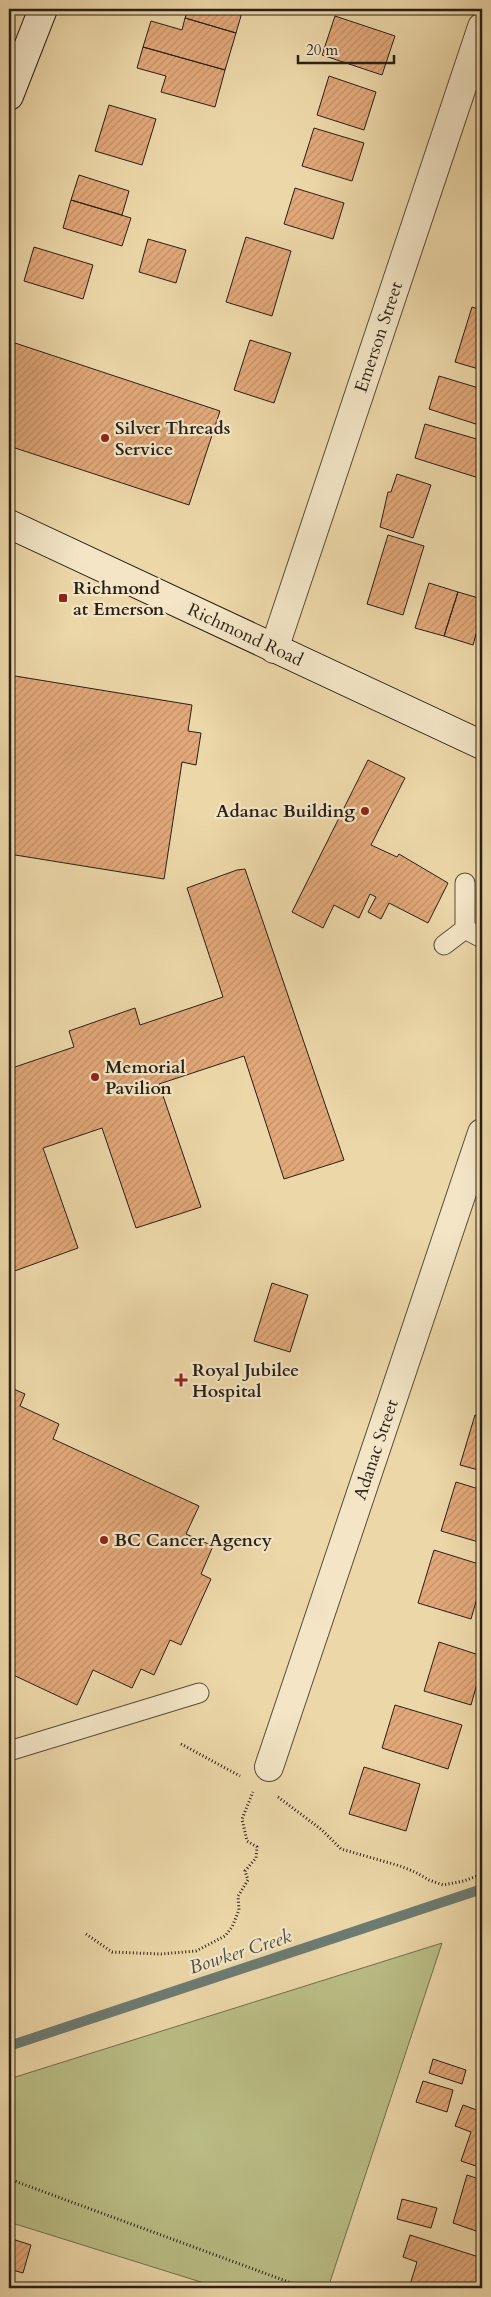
<svg xmlns="http://www.w3.org/2000/svg" width="491" height="2297" viewBox="0 0 491 2297" font-family="Cardo,serif">
  <style>
    .grass { fill: #babd85; stroke: #716e4e }
    .lines { fill: none; stroke-linecap: round; stroke-linejoin: round }
    .stream { stroke: #6c7b72; stroke-width: 10 }
    .building { fill: url(#building-hatch); stroke: #281f16 }
    .service-casing { stroke: #594d3a; stroke-width: 21 }
    .minor-casing { stroke: #594d3a; stroke-width: 30 }
    .secondary-casing { stroke: #281f16; stroke-width: 30 }
    .path { stroke: #281f16; stroke-width: 3; stroke-dasharray: 1 2.5; stroke-linecap: butt }
    .service { stroke: #f3e5c6; stroke-width: 19 }
    .minor { stroke: #f3e5c6; stroke-width: 28 }
    .secondary { stroke: #f3e5c6; stroke-width: 28 }
    .poi-dot { fill: #8f2418; stroke: #f3e5c6; stroke-width: 2 }
    .labels { text-anchor: middle; stroke-width: 4.5; stroke-linejoin: round; paint-order: stroke }
    .street-label { font-size: 18px; fill: #281f16; stroke: #f3e5c6 }
    .poi-label { font-size: 18px; font-weight: bold; fill: #281f16; stroke: #f3e5c6; text-anchor: start }
    .water-label { font-size: 19px; font-style: italic; fill: #4a4d44; stroke: #f3e5c6 }
  </style>
  <defs>
    <pattern id="building-hatch" width="6" height="6" patternUnits="userSpaceOnUse" patternTransform="scale(1.25)"><rect width="6" height="6" fill="#e2a879"/><path d="M-1 1l2-2M0 6l6-6M5 7l2-2" fill="none" stroke="#c29068"/></pattern>
  </defs>
  <rect width="100%" height="100%" fill="#ecd7a8"/>
  <filter id="stains"><feTurbulence type="fractalNoise" baseFrequency=".004" numOctaves="4"/><feColorMatrix values="0 0 0 0 .2 0 0 0 0 .09 0 0 0 0 .02 0 0 0 .5 -.17"/></filter>
  <radialGradient id="worn" r=".72"><stop offset=".6" stop-color="#630" stop-opacity="0"/><stop offset="1" stop-color="#630" stop-opacity=".3"/></radialGradient>
  <path class="grass" d="M442,1943L328,2288H220L9,2222V2079Z"/>
  <g class="lines">
    <path class="stream" d="M9,2046L482,1889"/>
  </g>
  <path class="building" d="M188,9H243L236,33L185,18Z
    M335,16L395,36L382,75L322,55Z
    M185,18L236,33L225,70L143,47L151,21L182,30Z
    M143,47L225,70L215,107L161,92L166,76L137,68Z
    M329,76L376,92L364,130L317,115Z
    M109,105L156,119L142,165L95,151Z
    M314,128L364,143L352,181L302,166Z
    M79,175L129,191L122,215L71,200Z
    M295,188L344,203L333,239L284,224Z
    M71,200L131,218L122,246L63,228Z
    M246,237L291,251L272,316L226,302Z
    M148,239L186,250L176,283L139,272Z
    M34,247L93,265L83,299L24,281Z
    M472,307L482,310V370L455,362Z
    M250,340L291,353L274,403L234,390Z
    M9,341L220,411L189,505L9,446Z
    M439,376L482,389V426L429,409Z
    M425,424L480,440L476,455L482,457V479L415,458Z
    M397,474L431,485L413,538L380,527L388,492H391Z
    M388,535L424,546L403,615L367,604Z
    M429,583L458,592L444,636L415,628Z
    M458,592L482,599V613L473,645L444,636Z
    M9,675L192,705L188,731L201,733L196,765L182,762L164,879L9,854Z
    M368,760L405,778L371,845L397,857L399,854L448,883L428,923L389,903L381,919L368,912L376,897L370,894L359,918L334,905L323,928L292,912Z
    M245,869L344,1160L284,1179L244,1056L159,1084L201,1207L136,1228L102,1128L43,1148L78,1248L9,1273V1069L74,1047L69,1031L135,1008L140,1025L223,997L187,888L237,870Z
    M272,1283L308,1295L290,1352L254,1341Z
    M9,1387L25,1394L20,1406L59,1424L53,1439L199,1506L186,1534L213,1546L201,1574L211,1579L181,1645L170,1640L154,1675L141,1669L132,1688L93,1670L77,1705L9,1673Z
    M475,1415L482,1417V1471L460,1465Z
    M456,1482L482,1490V1543L441,1531Z
    M434,1550L482,1565V1581L471,1619L418,1603Z
    M439,1642L482,1656V1666L471,1705L424,1691Z
    M395,1705L462,1725L448,1769L382,1748Z
    M364,1767L420,1784L406,1831L349,1814Z
    M433,2059L466,2070L462,2084L429,2073Z
    M423,2081L453,2090L447,2112L416,2102Z
    M463,2105L482,2112V2168L461,2161L471,2132L455,2126Z
    M467,2175L482,2180V2233L453,2223Z
    M402,2199L437,2208L431,2228L397,2219Z
    M410,2235L482,2258V2272L477,2288H409L417,2262L403,2257Z
    M9,2238L31,2245L23,2273L9,2269Z"/>
  <g class="lines">
    <defs>
      <path id="service" d="M465,929L482,938
        M444,945L465,929V883
        M9,1751L199,1693"/>
      <g id="minor">
        <path id="s1" d="M274,649L482,27"/>
        <path id="s2" d="M269,1767L482,1133"/>
      </g>
      <g id="secondary">
        <path d="M9,96L43,9"/>
        <path id="s3" d="M9,524L482,745"/>
      </g>
    </defs>
    <use href="#service" class="service-casing"/>
    <use href="#minor" class="minor-casing"/>
    <use href="#secondary" class="secondary-casing"/>
    <path class="path" d="M181,1744L240,1776
      M278,1797L322,1830L341,1849L400,1866L415,1872L429,1880L443,1885L464,1881L482,1874
      M86,1934L112,1952L161,1954L196,1951L225,1936L232,1927L239,1910L238,1896L248,1880L245,1871L256,1858L257,1847L247,1841L242,1819L253,1792
      M9,2179L305,2288"/>
    <use href="#service" class="service"/>
    <use href="#minor" class="minor"/>
    <use href="#secondary" class="secondary"/>
  </g>
  <g class="poi-dot">
    <circle cx="105" cy="438" r="5"/>
    <rect x="58" y="593" width="10" height="10" rx="2.5"/>
    <circle cx="365" cy="811" r="5"/>
    <circle cx="95" cy="1077" r="5"/>
    <path d="M178.5 1372.5h5v5h5v5h-5v5h-5v-5h-5v-5h5z"/>
    <circle cx="104" cy="1540" r="5"/>
  </g>
  <g class="labels">
    <g class="street-label">
      <text dy="6" stroke="none"><textPath href="#s1" startOffset="329">Emerson Street</textPath></text>
      <text dy="6" stroke="none"><textPath href="#s3" startOffset="261">Richmond Road</textPath></text>
      <text dy="6" stroke="none"><textPath href="#s2" startOffset="335">Adanac Street</textPath></text>
    </g>
    <g class="poi-label">
      <text x="115" y="434">Silver Threads<tspan x="115" dy="21">Service</tspan></text>
      <text x="73" y="594">Richmond<tspan x="73" dy="21">at Emerson</tspan></text>
      <text x="355" y="817" text-anchor="end">Adanac Building</text>
      <text x="105" y="1073">Memorial<tspan x="105" dy="21">Pavilion</tspan></text>
      <text x="192" y="1376">Royal Jubilee<tspan x="192" dy="21">Hospital</tspan></text>
      <text x="114" y="1546">BC Cancer Agency</text>
    </g>
    <g class="water-label">
      <text transform="translate(240 1951) rotate(-18)" y="7">Bowker Creek</text>
    </g>
  </g>
  <rect width="491" height="2297" fill="none" stroke="#ecd7a8" stroke-width="30"/>
  <rect x="10" y="10" width="471" height="2277" fill="none" stroke="#281f16" stroke-width="2.5"/>
  <rect x="15" y="15" width="461" height="2267" fill="none" stroke="#281f16"/>
  <path d="M298 55v8h96v-8" fill="none" stroke="#281f16" stroke-width="2.5"/>
  <text x="306" y="55" font-size="15" fill="#281f16" stroke="#f3e5c6" stroke-width="4" paint-order="stroke">20 m</text>
  <rect width="100%" height="100%" filter="url(#stains)"/>
  <rect width="100%" height="100%" fill="url(#worn)"/>
</svg>
